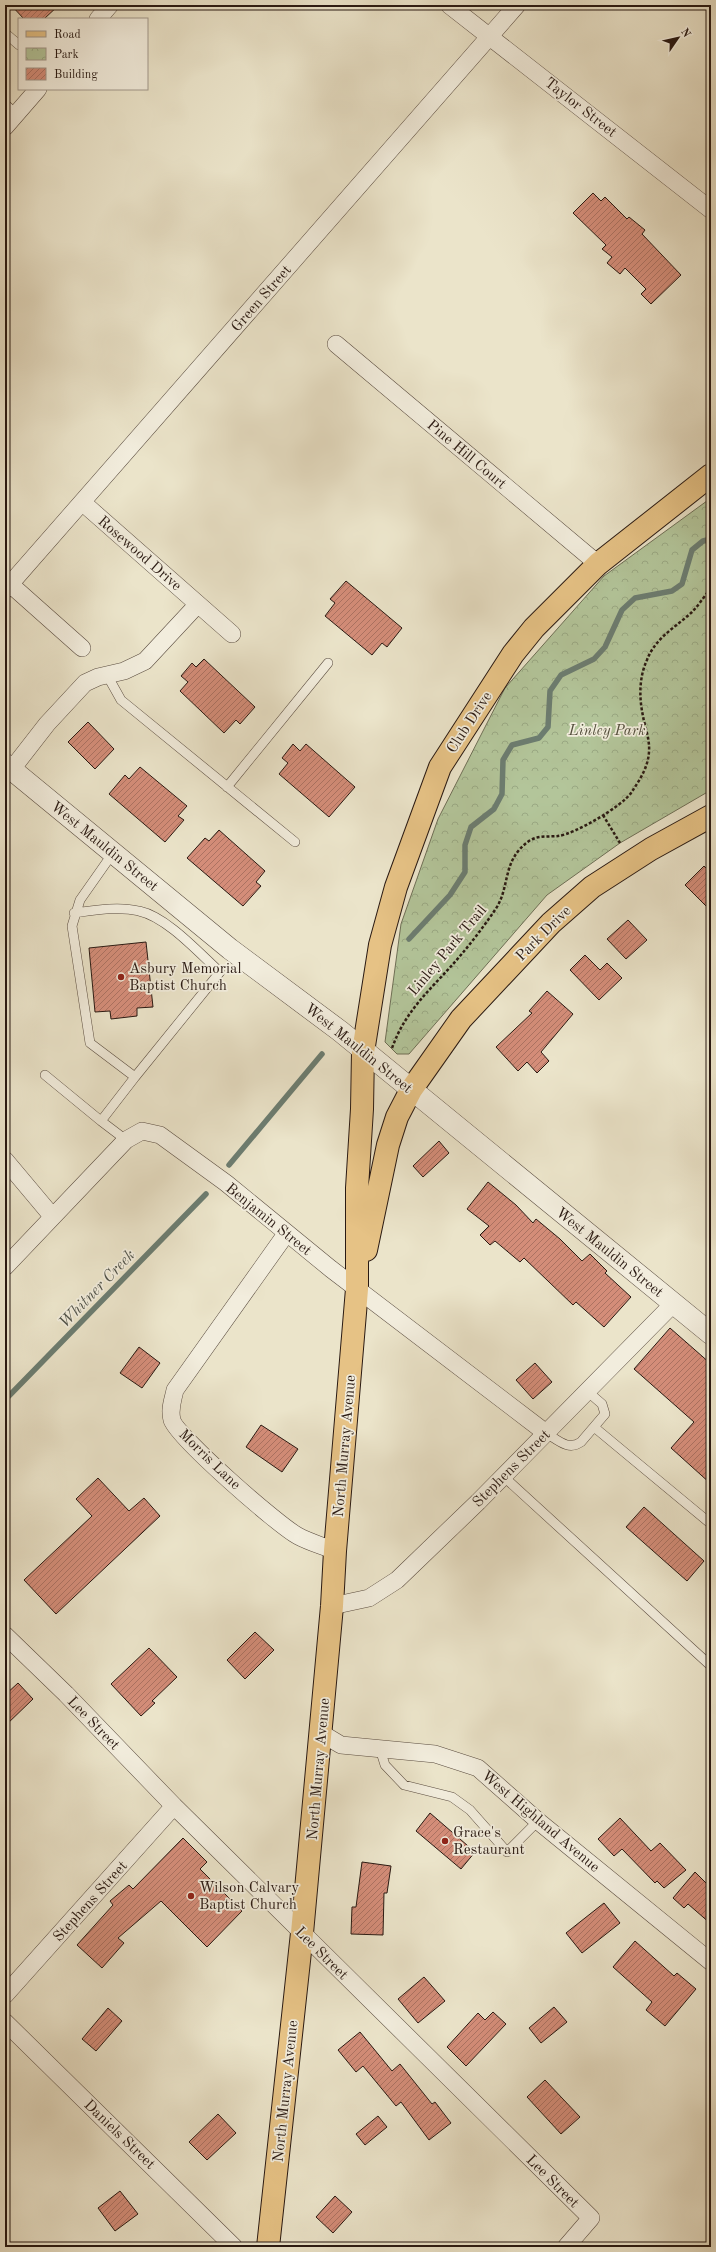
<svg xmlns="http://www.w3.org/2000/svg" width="716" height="2252" viewBox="0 0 716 2252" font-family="'Old Standard TT',serif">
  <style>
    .park { fill: url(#park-crowns); stroke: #6e6f56 }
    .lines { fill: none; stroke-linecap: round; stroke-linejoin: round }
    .stream { stroke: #6c7d71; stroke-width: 5.5 }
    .building { fill: url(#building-hatch); stroke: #291912 }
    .service-casing { stroke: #5a4c40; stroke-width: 10 }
    .minor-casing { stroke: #5a4c40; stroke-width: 18 }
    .tertiary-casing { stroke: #5a4c40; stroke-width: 22 }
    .primary-casing { stroke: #291912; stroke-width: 24 }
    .path { stroke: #291912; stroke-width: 2.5; stroke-dasharray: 3 2; stroke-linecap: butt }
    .service { stroke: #f2eddd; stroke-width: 9 }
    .minor { stroke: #f2eddd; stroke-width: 17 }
    .tertiary { stroke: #f2eddd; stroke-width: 21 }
    .primary { stroke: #e6c285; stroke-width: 22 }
    .poi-dot { fill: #8f2418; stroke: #f2eddd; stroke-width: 1.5 }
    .labels { text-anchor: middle; stroke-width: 3.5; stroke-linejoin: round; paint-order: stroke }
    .street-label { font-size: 15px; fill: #291912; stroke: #f2eddd }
    .park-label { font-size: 15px; font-style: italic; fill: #524d3b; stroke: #f2eddd }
    .poi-label { font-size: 15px; fill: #291912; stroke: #f2eddd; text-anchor: start }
    .water-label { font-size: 16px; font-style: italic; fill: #50534a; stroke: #f2eddd }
  </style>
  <defs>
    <pattern id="park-crowns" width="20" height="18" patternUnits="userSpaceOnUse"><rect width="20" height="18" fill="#b3c59a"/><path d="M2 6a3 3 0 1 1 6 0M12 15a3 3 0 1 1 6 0" fill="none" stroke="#9aa984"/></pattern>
    <pattern id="building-hatch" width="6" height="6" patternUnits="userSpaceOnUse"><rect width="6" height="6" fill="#d48d79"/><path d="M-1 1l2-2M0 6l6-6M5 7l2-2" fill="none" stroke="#ac7262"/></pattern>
  </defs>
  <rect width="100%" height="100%" fill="#ebe4ca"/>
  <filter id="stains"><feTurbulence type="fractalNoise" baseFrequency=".005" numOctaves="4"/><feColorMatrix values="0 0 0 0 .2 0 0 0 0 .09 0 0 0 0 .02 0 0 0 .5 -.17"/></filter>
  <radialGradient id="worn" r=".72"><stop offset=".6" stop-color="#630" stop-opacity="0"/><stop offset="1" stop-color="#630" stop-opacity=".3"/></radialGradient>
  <path class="park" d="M711,498V790L620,843L547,895L409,1054H397L385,1042L401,924L438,819L505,688L604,576Z"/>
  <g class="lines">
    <path class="stream" d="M409,939L450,895L465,872V845L471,827L494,809L502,794L503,760L512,745L539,738L548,727L550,691L561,675L594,659L605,647L622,610L635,598L672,591L682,584L692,550L703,541L711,539
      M229,1165L322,1054
      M5,1400L206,1194"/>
  </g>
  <path class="building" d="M11,5H59L44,19H24Z
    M593,193L601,201L605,197L627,219L629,217L645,230L642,234L681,275L651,304L641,294L646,289L625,268L620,274L607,263L612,257L602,249L606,245L573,213Z
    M346,581L402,628L387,647L382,643L372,655L325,616L335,603L330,599Z
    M204,659L255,707L240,724L236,720L224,733L180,691L188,682L181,676L192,663L196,667Z
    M88,722L114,749L95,769L68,742Z
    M293,744L300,751L306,744L355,787L329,817L279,774L288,763L282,758Z
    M140,767L187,806L178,816L184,820L165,842L109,794L125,775L129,779Z
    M219,830L265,871L256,882L261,886L243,906L187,858L205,838L209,841Z
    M704,866L711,873V911L685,885Z
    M628,920L647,940L626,959L607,939Z
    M146,942L153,1007L137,1008V1016L111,1019L110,1011L95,1012L89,948Z
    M585,955L600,970L607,963L622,978L599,1000L570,970Z
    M547,991L573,1014L541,1052L549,1061L537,1073L527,1062L518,1071L496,1047L532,1013L529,1011Z
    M439,1141L449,1153L423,1177L413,1166Z
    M488,1182L516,1205L533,1223L536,1219L560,1239L582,1261L590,1254L607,1271L605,1273L631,1297L604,1327L576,1302L573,1305L524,1258L520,1262L495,1241L490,1245L480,1235L489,1226L467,1209Z
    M670,1328L711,1364V1484L671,1448L694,1422L634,1369Z
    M139,1347L160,1363L142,1388L120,1373Z
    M535,1363L552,1382L533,1399L516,1380Z
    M261,1425L298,1449L282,1472L246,1447Z
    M98,1478L129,1511L144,1498L160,1516L56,1614L24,1580L92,1516L76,1499Z
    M644,1507L704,1561L687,1581L626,1527Z
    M255,1632L274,1650L245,1679L227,1660Z
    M149,1648L177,1677L152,1701L155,1703L141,1716L111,1684Z
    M18,1683L33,1699L5,1726V1695Z
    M430,1813L475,1852L461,1869L416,1831Z
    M620,1818L651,1851L660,1843L686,1870L664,1888L657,1881L655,1883L622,1849L614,1856L598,1839Z
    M183,1838L207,1862L200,1869L242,1911L207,1947L161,1901L118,1938L124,1943L102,1968L77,1945L113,1905L110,1901L129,1885L133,1889Z
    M362,1862L391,1866L387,1893H384L383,1935L351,1934L352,1907H356Z
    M695,1872L711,1888V1924L688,1904L684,1908L673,1898Z
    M604,1903L620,1923L582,1953L566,1933Z
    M635,1941L674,1976L677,1973L696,1989L665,2026L646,2010L652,2002L613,1967Z
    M424,1977L445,2001L418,2023L398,1999Z
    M554,2007L567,2022L541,2043L529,2028Z
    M108,2008L122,2021L96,2051L82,2039Z
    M493,2012L506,2024L466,2066L447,2047L478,2013L485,2020Z
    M360,2032L392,2071L400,2064L432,2104L435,2102L451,2123L429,2140L401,2102L396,2106L363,2066L356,2072L338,2050Z
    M545,2080L580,2117L561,2134L527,2097Z
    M218,2114L236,2133L207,2160L189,2142Z
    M378,2116L387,2127L365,2145L356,2134Z
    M120,2191L138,2214L115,2231L98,2208Z
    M335,2196L352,2212L333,2233L316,2217Z"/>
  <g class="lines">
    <defs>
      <path id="service" d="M5,33L19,45
        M5,104L16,114
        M107,675L121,700L295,842
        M227,787L328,663
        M113,853L80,900L72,926L90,1043L135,1077L101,1121L126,1140
        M74,913C95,910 119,906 139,911C167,917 199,953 220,972L135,1077
        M45,1075L101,1121
        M594,1427L711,1524
        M546,1433C558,1440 568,1451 581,1442L605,1414L602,1404L587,1391
        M503,1476L711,1666
        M380,1749L385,1765L404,1785L452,1797L470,1810L507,1852L538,1821"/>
      <path id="minor" d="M449,5L711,210
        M98,19L110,5
        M5,127L38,89
        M336,344L598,564
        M82,502L232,634
        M10,584L82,648
        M5,590L517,5
        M12,769L47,724L85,683L98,677L124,671L145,661L198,604
        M5,1160L52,1216
        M286,1234L175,1390C173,1400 169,1409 172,1420C177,1437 279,1526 298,1536C309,1542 323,1546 335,1551
        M5,1267L126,1140L142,1131L160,1135L226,1183L331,1269L546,1433
        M332,1606L369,1598L397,1580L478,1502L673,1304
        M5,1635L66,1694L174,1806L591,2218L566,2247
        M321,1733L341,1745L435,1754L478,1768L538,1821L711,1962
        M5,1995L174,1806
        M5,2022L234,2247"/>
      <path id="tertiary" d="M5,764L230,949L340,1031L711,1334"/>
      <path id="primary" d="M366,1250L388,1145L397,1117L411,1090L461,1019L551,923L592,887L651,849L711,816
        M268,2247L302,1933L332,1606L335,1551L357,1289V1188L362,1109L363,1052L380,945L396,887L440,767L513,654L534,628L598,564L711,475"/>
    </defs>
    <use href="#service" class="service-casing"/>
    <use href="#minor" class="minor-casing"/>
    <use href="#tertiary" class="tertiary-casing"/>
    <use href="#primary" class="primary-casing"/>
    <path class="path" d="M603,815L620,843
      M392,1048C407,1007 433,988 460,956C472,942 484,926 495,910C511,887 501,861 529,841C538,835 548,837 558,836C575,834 621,807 631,793C639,781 648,768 649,752C650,739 645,728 643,716C639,698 639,677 647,660C655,638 676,627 692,612C699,605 705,595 711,588"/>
    <use href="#service" class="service"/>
    <use href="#minor" class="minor"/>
    <use href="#tertiary" class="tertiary"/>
    <use href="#primary" class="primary"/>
  </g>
  <g class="poi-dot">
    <circle cx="121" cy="977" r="4"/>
    <circle cx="445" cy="1841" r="4"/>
    <circle cx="191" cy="1896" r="4"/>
  </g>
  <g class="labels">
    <g class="street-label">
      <text transform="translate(581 107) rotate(38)" y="5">Taylor Street</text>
      <text transform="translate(261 298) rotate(-49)" y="5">Green Street</text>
      <text transform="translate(467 454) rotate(40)" y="5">Pine Hill Court</text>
      <text transform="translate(140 553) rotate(41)" y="5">Rosewood Drive</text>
      <text transform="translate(469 722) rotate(-57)" y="5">Club Drive</text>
      <text transform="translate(105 846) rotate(39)" y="5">West Mauldin Street</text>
      <text transform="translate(543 933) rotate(-45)" y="5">Park Drive</text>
      <text transform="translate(447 950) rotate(-50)" y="5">Linley Park Trail</text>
      <text transform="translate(359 1048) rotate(39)" y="5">West Mauldin Street</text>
      <text transform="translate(269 1219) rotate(39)" y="5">Benjamin Street</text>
      <text transform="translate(610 1252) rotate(39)" y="5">West Mauldin Street</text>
      <text transform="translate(344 1446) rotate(-85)" y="5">North Murray Avenue</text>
      <text transform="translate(210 1459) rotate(44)" y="5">Morris Lane</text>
      <text transform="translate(511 1468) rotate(-45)" y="5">Stephens Street</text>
      <text transform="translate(94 1723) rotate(46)" y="5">Lee Street</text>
      <text transform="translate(318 1769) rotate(-85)" y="5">North Murray Avenue</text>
      <text transform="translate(541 1821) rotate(40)" y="5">West Highland Avenue</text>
      <text transform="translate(90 1901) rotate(-48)" y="5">Stephens Street</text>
      <text transform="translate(322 1953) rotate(45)" y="5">Lee Street</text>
      <text transform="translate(285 2091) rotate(-84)" y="5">North Murray Avenue</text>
      <text transform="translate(120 2134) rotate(44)" y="5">Daniels Street</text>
      <text transform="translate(553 2181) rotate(45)" y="5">Lee Street</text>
    </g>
    <g class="park-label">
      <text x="607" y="735">Linley Park</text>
    </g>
    <g class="poi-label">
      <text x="129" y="973">Asbury Memorial<tspan x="129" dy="17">Baptist Church</tspan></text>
      <text x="453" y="1837">Grace's<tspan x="453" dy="17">Restaurant</tspan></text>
      <text x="199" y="1892">Wilson Calvary<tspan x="199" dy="17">Baptist Church</tspan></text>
    </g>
    <g class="water-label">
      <text transform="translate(96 1288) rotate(-46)" y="6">Whitner Creek</text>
    </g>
  </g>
  <rect width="716" height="2252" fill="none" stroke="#ebe4ca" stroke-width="20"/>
  <rect x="6" y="6" width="704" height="2240" fill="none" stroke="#291912" stroke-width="2"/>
  <rect x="10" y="10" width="696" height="2232" fill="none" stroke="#291912"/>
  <rect x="18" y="18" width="130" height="72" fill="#f2eddd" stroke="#a2988c"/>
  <rect x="26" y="31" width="20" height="6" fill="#e6c285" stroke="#a2988c"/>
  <text x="54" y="38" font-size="12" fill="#291912">Road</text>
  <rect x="26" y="48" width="20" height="12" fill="url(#park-crowns)" stroke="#a2988c"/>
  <text x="54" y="58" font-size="12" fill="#291912">Park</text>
  <rect x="26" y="68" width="20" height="12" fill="url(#building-hatch)" stroke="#a2988c"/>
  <text x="54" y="78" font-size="12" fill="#291912">Building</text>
  <g transform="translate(678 38) rotate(56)" stroke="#f2eddd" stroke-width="3" paint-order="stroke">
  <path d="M0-3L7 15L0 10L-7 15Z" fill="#291912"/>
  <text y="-6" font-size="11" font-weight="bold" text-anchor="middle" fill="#291912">N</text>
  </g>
  <rect width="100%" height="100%" filter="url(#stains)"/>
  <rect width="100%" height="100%" fill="url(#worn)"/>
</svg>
